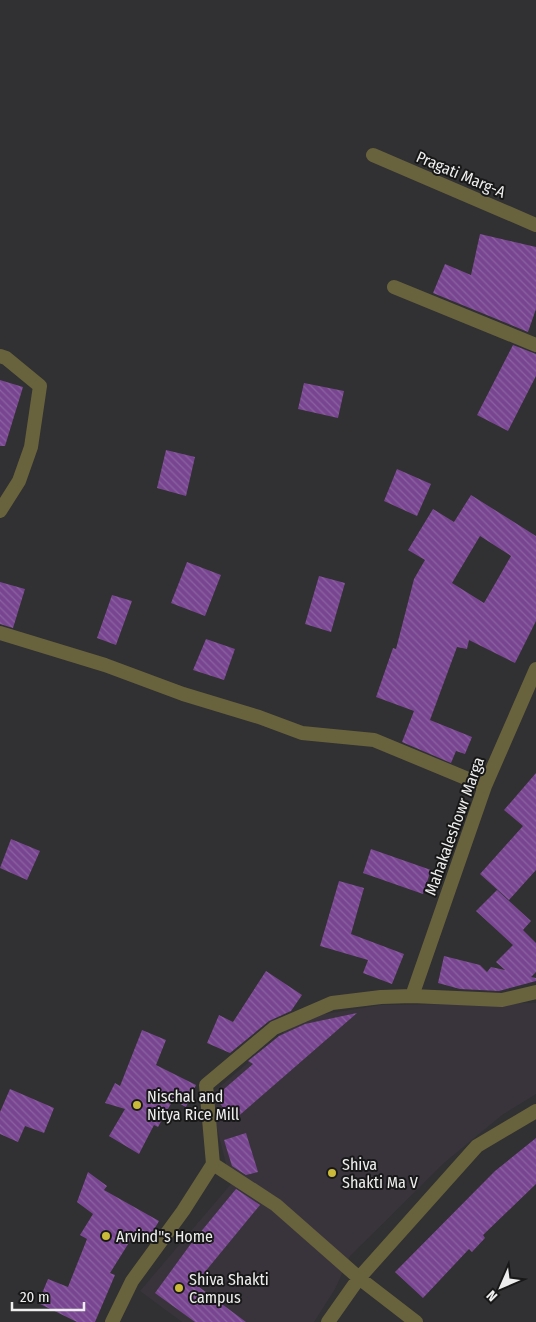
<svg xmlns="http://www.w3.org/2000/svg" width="536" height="1322" viewBox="0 0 536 1322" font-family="'Fira Sans Condensed',sans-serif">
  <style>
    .built { fill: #39343c }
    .building { fill: url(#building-back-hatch); fill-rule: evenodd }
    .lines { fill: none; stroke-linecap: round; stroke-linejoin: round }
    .minor { stroke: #68633c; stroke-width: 14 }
    .poi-dot { fill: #cbba39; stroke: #191819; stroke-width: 2 }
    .labels { text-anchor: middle; stroke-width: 4; stroke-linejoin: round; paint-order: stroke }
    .street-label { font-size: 16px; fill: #efeeef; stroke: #191819 }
    .poi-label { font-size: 16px; fill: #efeeef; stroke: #191819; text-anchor: start }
  </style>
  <defs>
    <pattern id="building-back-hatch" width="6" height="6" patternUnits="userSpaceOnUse" patternTransform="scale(1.25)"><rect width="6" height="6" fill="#784690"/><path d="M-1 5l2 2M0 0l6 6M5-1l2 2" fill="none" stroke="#8c61a0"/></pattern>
  </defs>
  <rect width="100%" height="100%" fill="#313032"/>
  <path class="built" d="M536,1003V1094L502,1115L445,1162L350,1256L335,1289L314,1322H182L140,1291L231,1184L209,1096L300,1018L381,1005Z"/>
  <path class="building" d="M480,234L536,247V309L528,332L433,293L445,264L471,275Z
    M513,345L536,354V376L508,431L477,415Z
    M0,380L23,387L5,446H0Z
    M304,383L344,391L338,418L298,409Z
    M166,450L195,457L186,496L157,488Z
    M397,469L431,484L417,516L384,501Z
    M471,495L536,536V621L515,663L469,640L467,649L457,647L430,720L472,737L465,754L456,751L451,763L402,742L414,711L376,697L393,648L396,649L414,579L425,560L408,550L433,509L454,522ZM480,536L511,556L484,603L452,583Z
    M187,562L221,575L205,616L171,603Z
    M319,576L345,583L331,632L305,624Z
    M0,582L25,589L13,628L0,624Z
    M112,595L132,601L116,645L97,638Z
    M206,639L235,649L224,680L193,670Z
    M536,773V870L509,900L480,874L523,826L504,810Z
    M11,839L40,851L27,880L0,868Z
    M371,849L431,870L423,894L363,873Z
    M339,881L364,888L351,934L404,954L392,984L363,973L368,960L320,946Z
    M497,890L531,921L523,930L536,943V972L531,977L536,978V981L499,991L460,989L438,983L444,956L480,965L487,972L491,967L505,970L496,962L513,945L476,911Z
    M266,971L302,995L291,1011L269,1021L230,1053L207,1043L219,1015L233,1022Z
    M357,1013L234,1120L216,1099V1096L253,1064L248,1061L279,1036L305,1024Z
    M142,1030L166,1040L156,1065L196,1085L186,1107L173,1100L158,1127L154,1125L139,1154L109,1136L125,1109L105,1103L115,1083L120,1086Z
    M10,1089L54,1108L44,1133L25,1126L18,1142L0,1134V1112Z
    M246,1133L258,1172L246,1175L232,1166L224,1140Z
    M536,1138V1184L483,1235L485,1238L472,1252L469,1249L423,1298L395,1272L495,1171Z
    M88,1172L107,1186L104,1190L159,1221L148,1240L135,1233L110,1273L115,1275L95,1322H77L38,1303L48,1279L68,1287L87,1239L80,1235L93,1214L77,1202Z
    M236,1189L260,1205L195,1284L246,1322H195L155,1293L190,1245Z"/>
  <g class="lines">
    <path class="minor" d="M373,155L536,225
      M394,287L536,345
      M0,356L6,358L40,386L31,447L19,481L0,511
      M0,633L105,665L183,694L259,717L302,733L374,740L485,786
      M412,996L485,786L536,669
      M213,1164L276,1205L359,1278L416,1322
      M112,1322L132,1281L183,1211L213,1164L206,1085L274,1028L332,1003L381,997L412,996L502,1000L536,992
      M328,1322L359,1278L477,1146L536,1111"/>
  </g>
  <g class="poi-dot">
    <circle cx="137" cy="1105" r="5"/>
    <circle cx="332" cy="1173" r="5"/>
    <circle cx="106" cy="1236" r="5"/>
    <circle cx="179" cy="1288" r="5"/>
  </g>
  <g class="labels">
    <g class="street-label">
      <text transform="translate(461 174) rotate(23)" y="6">Pragati Marg-A</text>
      <text transform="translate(454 826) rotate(-70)" y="6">Mahakaleshowr Marga</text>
    </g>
    <g class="poi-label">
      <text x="147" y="1102">Nischal and<tspan x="147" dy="18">Nitya Rice Mill</tspan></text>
      <text x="342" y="1170">Shiva<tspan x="342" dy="18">Shakti Ma V</tspan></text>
      <text x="116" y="1242">Arvind"s Home</text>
      <text x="189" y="1285">Shiva Shakti<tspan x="189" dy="18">Campus</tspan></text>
    </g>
  </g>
  <g transform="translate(501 1287) rotate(225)" stroke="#191819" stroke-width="4" paint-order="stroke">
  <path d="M0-4L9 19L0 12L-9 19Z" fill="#efeeef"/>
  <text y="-8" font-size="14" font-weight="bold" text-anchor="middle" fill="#efeeef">N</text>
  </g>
  <path d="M12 1302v8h72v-8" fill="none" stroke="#efeeef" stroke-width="2.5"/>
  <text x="20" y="1302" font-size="15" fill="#efeeef" stroke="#191819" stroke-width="4" paint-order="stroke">20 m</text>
</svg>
